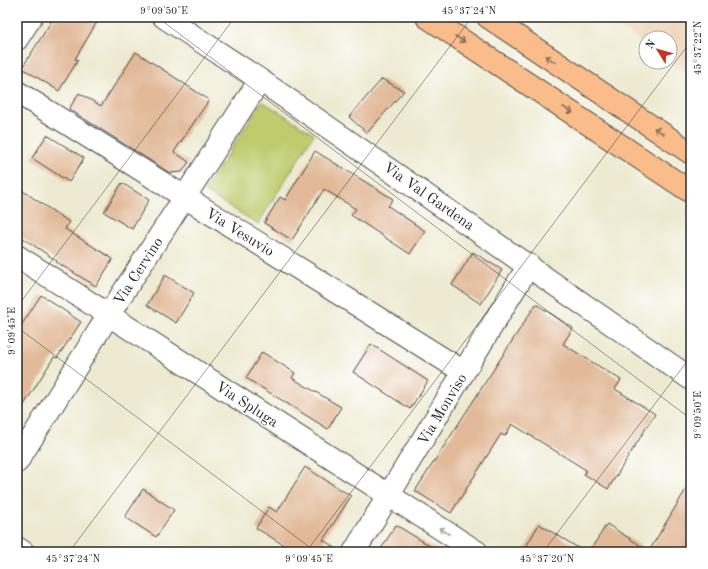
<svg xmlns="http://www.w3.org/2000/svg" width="708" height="569" viewBox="0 0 708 569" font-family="'Old Standard TT',serif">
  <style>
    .built { fill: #eed6bb }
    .green { fill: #becc6e; stroke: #747c4c }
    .building { fill: #e2ba99 }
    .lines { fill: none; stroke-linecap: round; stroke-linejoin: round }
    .minor-casing { stroke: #484844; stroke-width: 24 }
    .highway-casing { stroke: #484844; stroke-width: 24 }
    .minor { stroke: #fff; stroke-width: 22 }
    .highway { stroke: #f9bc8a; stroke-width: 22 }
    .oneway { stroke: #886c56 }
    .oneway2 { stroke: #a0a0a0 }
    .ticks { fill: none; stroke: #2b2b2b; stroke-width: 1; stroke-opacity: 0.45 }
    .labels { text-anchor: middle; stroke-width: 3; stroke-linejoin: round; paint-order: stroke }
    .street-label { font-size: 15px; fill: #2b2b2b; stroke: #fff }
    .neatline { fill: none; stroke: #2b2b2b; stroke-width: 1.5 }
    .ticks-label { font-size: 10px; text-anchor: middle; fill: #2b2b2b }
  </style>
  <rect width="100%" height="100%" fill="#fff"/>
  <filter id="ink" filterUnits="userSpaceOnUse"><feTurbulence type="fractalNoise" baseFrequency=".025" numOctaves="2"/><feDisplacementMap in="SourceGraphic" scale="8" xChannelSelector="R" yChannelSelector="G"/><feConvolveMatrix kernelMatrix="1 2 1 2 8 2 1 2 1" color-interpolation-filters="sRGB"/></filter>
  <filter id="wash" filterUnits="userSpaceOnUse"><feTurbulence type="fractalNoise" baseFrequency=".012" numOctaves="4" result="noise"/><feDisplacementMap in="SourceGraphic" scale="16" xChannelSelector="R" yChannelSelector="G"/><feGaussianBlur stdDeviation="0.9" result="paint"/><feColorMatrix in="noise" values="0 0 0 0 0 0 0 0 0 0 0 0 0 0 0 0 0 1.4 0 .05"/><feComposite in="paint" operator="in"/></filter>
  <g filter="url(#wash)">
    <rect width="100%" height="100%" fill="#eeead1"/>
    <path class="built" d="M605,17H691V76L670,62V38H646V45Z"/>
    <path class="green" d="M262,101L314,134L258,224L204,191Z"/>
    <g id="blocks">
      <path class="building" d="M54,17H100L75,59L78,60L59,91L22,68Z
        M136,52L209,100L174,152L189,162L182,172L170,173L69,109L79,93L101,106Z
        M382,79L404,91L367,133L349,117Z
        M47,135L84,158L69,182L32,158Z
        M315,151L393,199L388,206L425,231L410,254L351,215L356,209L324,189L292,240L264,223L280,197L285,200Z
        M122,183L149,200L132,229L104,212Z
        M17,187L69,222L65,229L113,259L96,286L56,262L57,261L17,234Z
        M473,252L502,270L481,304L452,285Z
        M165,275L194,293L176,323L147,305Z
        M41,295L81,322L57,358L54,357L17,416V332Z
        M536,304L573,328L563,344L621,380L615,389L655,414L608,489L584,474L586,470L512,424L505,436L501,434L451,513L415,491Z
        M371,344L428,381L410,409L353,372Z
        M262,352L295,373L292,378L341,407L328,429L246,378Z
        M305,467L351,496L323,540L342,552H295L256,528L269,507L277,512Z
        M691,481V552H589L607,524L649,551Z
        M143,489L174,510L156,537L125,517Z
        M539,524L585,552H523Z
        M396,525L440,552H379Z"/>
    </g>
  </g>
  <g filter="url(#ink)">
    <use href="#blocks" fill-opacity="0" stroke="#484844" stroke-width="1"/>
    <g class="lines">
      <defs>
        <path id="minor" d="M164,17L260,80L691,379
          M17,39L31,17
          M17,92L464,372
          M17,256L477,552
          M17,462L108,316L260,80
          M17,548L23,552
          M354,552L529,265"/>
        <path id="highway" d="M427,17L691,192
          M488,17L691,153"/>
      </defs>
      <use href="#minor" class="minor-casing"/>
      <use href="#highway" class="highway-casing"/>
      <use href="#minor" class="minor"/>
      <use href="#highway" class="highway"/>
    </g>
    <defs><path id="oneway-shaft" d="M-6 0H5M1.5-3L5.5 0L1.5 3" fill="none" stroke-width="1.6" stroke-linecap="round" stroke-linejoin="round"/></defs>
    <g class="oneway">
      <use href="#oneway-shaft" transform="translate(460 39) rotate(33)"/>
      <use href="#oneway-shaft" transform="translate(550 59) rotate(-146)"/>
      <use href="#oneway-shaft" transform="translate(568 110) rotate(33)"/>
      <use href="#oneway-shaft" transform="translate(659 131) rotate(-146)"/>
    </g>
    <use class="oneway2" href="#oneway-shaft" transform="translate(444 531) rotate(-147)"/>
  </g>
  <path class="ticks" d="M157,17L691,419M17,307L235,17M17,327L316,552M69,552L472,17M306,552L691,41M543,552L691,356"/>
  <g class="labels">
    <g class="street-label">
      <text transform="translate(429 196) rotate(35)" y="5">Via Val Gardena</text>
      <text transform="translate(240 232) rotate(32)" y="5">Via Vesuvio</text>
      <text transform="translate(138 271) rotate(-57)" y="5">Via Cervino</text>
      <text transform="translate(247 404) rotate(33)" y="5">Via Spluga</text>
      <text transform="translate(442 409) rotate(-59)" y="5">Via Monviso</text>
    </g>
  </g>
  <rect width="708" height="569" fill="none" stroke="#fff" stroke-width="44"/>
  <g transform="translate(658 50) rotate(307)"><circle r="19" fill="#ffffff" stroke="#aaaaaa"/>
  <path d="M0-3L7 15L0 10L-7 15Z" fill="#c8321e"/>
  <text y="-6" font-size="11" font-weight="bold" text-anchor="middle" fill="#2b2b2b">N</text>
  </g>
  <rect x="22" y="22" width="664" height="525" class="neatline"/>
  <g class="ticks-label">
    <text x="164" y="14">9°09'50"E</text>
    <text x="469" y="14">45°37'24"N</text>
    <text transform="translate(697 48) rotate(-90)" y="4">45°37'22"N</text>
    <text transform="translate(11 331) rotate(-90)" y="4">9°09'45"E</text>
    <text transform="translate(697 415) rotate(-90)" y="4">9°09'50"E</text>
    <text x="73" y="562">45°37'24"N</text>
    <text x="309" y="562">9°09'45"E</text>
    <text x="547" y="562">45°37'20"N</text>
  </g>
</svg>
